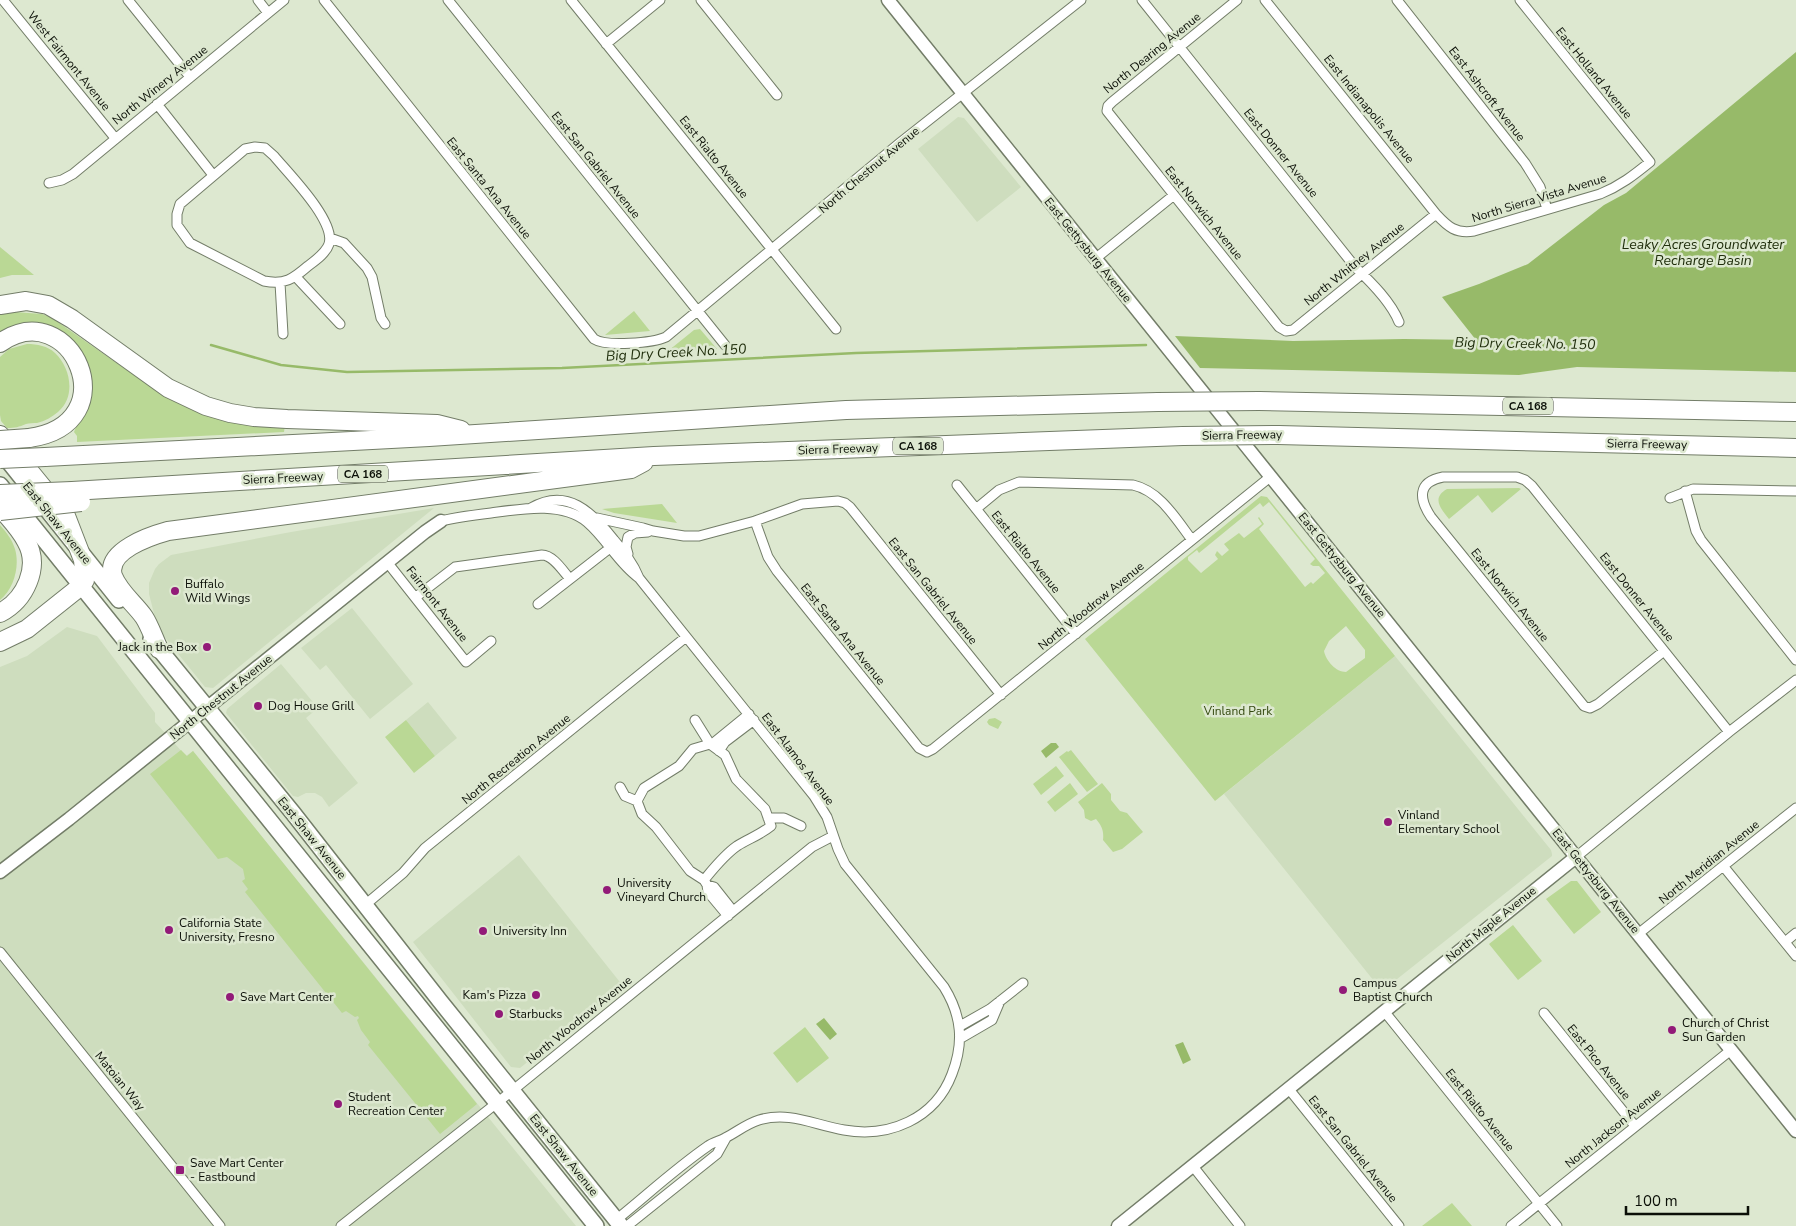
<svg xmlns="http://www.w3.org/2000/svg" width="1796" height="1226" viewBox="0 0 1796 1226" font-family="'Nunito Sans',sans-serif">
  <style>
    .built { fill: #ceddbe }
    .green { fill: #bad895; fill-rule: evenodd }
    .water { fill: #97ba69 }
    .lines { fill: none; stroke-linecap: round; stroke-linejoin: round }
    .stream { stroke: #97ba69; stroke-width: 2.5 }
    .street-casing { stroke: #737d68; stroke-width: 11 }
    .secondary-casing { stroke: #737d68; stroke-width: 15 }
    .primary-casing { stroke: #737d68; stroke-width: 18 }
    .highway-casing { stroke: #737d68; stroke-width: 20 }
    .street { stroke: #fff; stroke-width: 9 }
    .secondary { stroke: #fff; stroke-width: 12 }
    .primary { stroke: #fff; stroke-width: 15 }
    .highway { stroke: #fff; stroke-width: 18 }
    .highway-bridge-casing { stroke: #737d68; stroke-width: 20; stroke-linecap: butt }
    .highway-bridge { stroke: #fff; stroke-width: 18 }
    .poi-dot { fill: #921a78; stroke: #dde8d0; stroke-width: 2 }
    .labels { text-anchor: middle; stroke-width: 5; stroke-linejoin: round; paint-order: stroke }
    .shield { fill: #dde8d0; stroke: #4a5043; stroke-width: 1 }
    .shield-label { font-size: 11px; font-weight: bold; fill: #0b0f07 }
    .street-label { font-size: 12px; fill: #0b0f07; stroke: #dde8d0 }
    .poi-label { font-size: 12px; fill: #0b0f07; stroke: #dde8d0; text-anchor: start }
    .park-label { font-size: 12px; fill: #33480e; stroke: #dde8d0 }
    .water-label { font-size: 14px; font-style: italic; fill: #212f0d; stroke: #dde8d0 }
  </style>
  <rect width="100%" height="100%" fill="#dde8d0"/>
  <path class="built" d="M958,117L964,118L1021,187L977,222L918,149Z
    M434,508L213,688L205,687L158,629L149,594V583L155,569L159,564L171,555L291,532Z
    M352,608L413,684L370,719L326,665L320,670L301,648Z
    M67,627L97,636L155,713V722L186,756L193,751L576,1226H0V667L27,656Z
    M1395,656L1551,850L1552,854V856L1382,991L1224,794Z
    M281,664L318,708L306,718L358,783L329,807L322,797L315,793H306L298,797L293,796L226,713L227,709Z
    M428,702L457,738L435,756L406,720Z
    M519,855L623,986L520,1068L511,1067L413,942Z"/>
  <path class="green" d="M0,247L34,275H12L0,278Z
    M634,311L650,331L605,335Z
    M15,312L42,314L52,318L144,382L184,406L207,414L285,425L284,432L77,442V436L74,432L91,389L90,373L85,360L50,327L36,324L27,325L0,335V314Z
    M700,329L717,349L668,351L694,330Z
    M27,344C37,344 48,346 55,353C71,368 76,397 58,412C52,417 45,421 37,423C34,423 29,423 26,424C19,427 15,428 7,428L1,421L0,415V357L9,349Z
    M1519,488L1521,489L1492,513L1478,495L1449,519C1441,509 1431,498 1447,489Z
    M1261,496L1267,497L1395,656L1215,801L1085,639ZM1269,502L1315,559L1310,564L1313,566H1319L1325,573L1313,584L1311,582L1305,587L1259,529L1264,524L1259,517L1258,518L1262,524L1244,538L1239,533L1224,544L1229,550L1222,556L1217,551L1215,555L1218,559L1201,573L1188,560V557L1197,550L1199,553L1260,503L1263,507ZM1346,626L1365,650V658L1346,672C1336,672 1326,661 1324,651L1329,641Z
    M662,504L677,523L614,513L602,509Z
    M0,525C6,532 12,539 15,549C20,566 14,589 0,600Z
    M995,718L1002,722L998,729L989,725L987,722L989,719Z
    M406,720L435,756L414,773L385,737Z
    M181,750L187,756L193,751L477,1104L440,1134L368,1045L370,1042L361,1030L357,1020L359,1018L358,1016L355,1017L346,1011L342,1013L245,892L248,889L242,881L245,879L243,869L227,857L218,859L150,774Z
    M1071,750L1098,784L1087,792L1059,757L1067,751L1068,752Z
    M1056,766L1064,776L1041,795L1033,784Z
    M1070,783L1078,794L1055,812L1047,802Z
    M1102,783L1111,794V800L1120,811L1127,813L1143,832L1122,849L1113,852L1103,840C1104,831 1102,826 1096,819L1091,821L1085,818L1084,810L1078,802Z
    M1571,881H1577L1601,912L1574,934L1546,899Z
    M1513,925L1542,961L1518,980L1489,944Z
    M805,1027L829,1058L797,1083L773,1053Z
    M1452,1203L1472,1226H1422Z"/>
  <path class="water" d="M1796,52V372L1577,367L1519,375L1200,368L1175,336L1293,341L1404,339L1476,340L1442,297L1479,284L1528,264L1604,205L1626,193Z
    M1051,743H1056L1059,747L1046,758L1041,751Z
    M824,1018L837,1034L830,1040L816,1024Z
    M1183,1042L1191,1060L1183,1064L1175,1045Z"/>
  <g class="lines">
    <path class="stream" d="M211,345L281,365L347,372L562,368L856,353L1146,345"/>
    <defs>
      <path id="street" d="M3,0L115,138
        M128,0L190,77
        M258,0L268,13
        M324,0L594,339C606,347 653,343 666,337L901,142L1081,0
        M448,0L725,345
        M571,0L836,329
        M701,0L777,95
        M1142,0L1356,268C1372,283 1391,302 1399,322
        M1237,0L1112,102L1108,106L1107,111L1279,327L1286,331L1293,330L1436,214
        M1265,0L1436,214C1448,227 1456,234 1474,231L1600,194C1620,186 1634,175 1650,162L1520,0
        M1397,0L1525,163L1540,187L1547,209
        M606,44L660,0
        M157,104L213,175
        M255,147L265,148L274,156C288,173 336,221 329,244C326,253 316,260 308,266C293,279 285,285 264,281L190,243L177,225V214L180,204L245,149Z
        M49,183L62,180L73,174L284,0
        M330,238L344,243L367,268L372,277L381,318L385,324
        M1095,259L1174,195
        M295,276L340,324
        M280,283L283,334
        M957,485L1076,634
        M1685,491L1696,531L1701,540L1796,660
        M1670,498L1693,489L1796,491
        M531,508C567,487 592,512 614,540C624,552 633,563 639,578
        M976,509L999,490L1019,482L1133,485C1160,491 1176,519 1192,540
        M597,518L643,528L653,531L684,536H699L755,521L802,504L838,501L845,503L850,507L1001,695
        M441,521C457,517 474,515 491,513C520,509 562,501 587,522C607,539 618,563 639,578L814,796L827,817L838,849L845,864L944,987C962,1016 964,1043 952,1074C935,1119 889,1138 844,1130C814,1125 790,1111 759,1120C746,1124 737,1132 725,1138C720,1141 713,1142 708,1146C676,1168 647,1195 616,1220
        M755,521L768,557L777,571L919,748L927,752L933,749L1270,477
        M628,554L626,547L628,537L635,533L648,532
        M387,562L466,662L491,641
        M416,597L455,567L542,555C553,555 563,571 570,579
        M538,604L610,548
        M1664,651L1598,704L1590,708L1584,706L1431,517C1419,499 1417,482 1443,477H1517L1525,480L1532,486L1729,732
        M695,720L710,744
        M711,745L749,714
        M719,751L725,742L754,720
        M620,787L625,796L637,801
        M768,818H784L801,826
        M1576,857L1729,732L1796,680
        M1724,867L1796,956
        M704,880C714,868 724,855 737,846C748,839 760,835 771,826L765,809L736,779L725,755L710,744L693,749L679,766L644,788L637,801L642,814L656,827L690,871L704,880L707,885
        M365,905L403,873L425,848L686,637
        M728,916L708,892L707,885L714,887L733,911
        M1638,934L1796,808
        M1785,942L1796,933
        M0,952L220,1226
        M1384,1011L1557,1226
        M1544,1013L1635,1126
        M960,1026L990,1009L1023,983
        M961,1038L992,1020L1000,1001
        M1288,1088L1399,1226
        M1192,1165L1240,1226
        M341,1226L512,1091L812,847L833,836
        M627,1226L717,1154L726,1138
        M1511,1226L1731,1050"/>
      <path id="secondary" d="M888,0L1796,1131
        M0,872L69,819L425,532L441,521
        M1118,1226L1576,857"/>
      <path id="primary" d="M1,452L119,600
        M0,485L596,1226
        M151,639L293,813L440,1001L621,1226"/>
      <path id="highway" d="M0,305L26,301L48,305L72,319L168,388L206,406L230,413L254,417L287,419L437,424L461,430
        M0,343C71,293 130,424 29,438
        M1259,401L1796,412
        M0,435L66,516L83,560L85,580L81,586L27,629L0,642
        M1278,435L1796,448
        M45,457L429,437L846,410L1158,402
        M72,491L654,456L1183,436
        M0,507C9,518 20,529 26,541C41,567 25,600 0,613
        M159,649C154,639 150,626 144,617C135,604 119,592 113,576C105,551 150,536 168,531L631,469L644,462"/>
    </defs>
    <use href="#street" class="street-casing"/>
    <use href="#secondary" class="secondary-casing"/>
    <use href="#primary" class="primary-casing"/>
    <use href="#highway" class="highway-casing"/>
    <use href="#street" class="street"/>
    <use href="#secondary" class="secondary"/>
    <use href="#primary" class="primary"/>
    <use href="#highway" class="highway"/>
    <defs>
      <path id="highway-bridge" d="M1158,402L1259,401
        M1183,436L1278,435
        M0,440L29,438
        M0,459L45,457
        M0,494L72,491
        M0,511L81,502"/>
    </defs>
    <use href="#highway-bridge" class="highway-bridge-casing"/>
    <use href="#highway-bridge" class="highway-bridge"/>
  </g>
  <g class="poi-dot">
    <circle cx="175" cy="591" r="5"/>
    <circle cx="207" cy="647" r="5"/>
    <circle cx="258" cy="706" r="5"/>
    <circle cx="1388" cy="822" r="5"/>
    <circle cx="607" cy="890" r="5"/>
    <circle cx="169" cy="930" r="5"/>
    <circle cx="483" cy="931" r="5"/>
    <circle cx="1343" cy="990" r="5"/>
    <circle cx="536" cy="995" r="5"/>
    <circle cx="230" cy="997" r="5"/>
    <circle cx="499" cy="1014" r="5"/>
    <circle cx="1672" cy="1030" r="5"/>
    <circle cx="338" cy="1104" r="5"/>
    <rect x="175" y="1165" width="10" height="10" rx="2.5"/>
  </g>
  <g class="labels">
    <g class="shield">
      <rect x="1503" y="397.5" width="50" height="17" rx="4"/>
      <rect x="893" y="437.5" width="50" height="17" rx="4"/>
      <rect x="338" y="465.5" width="50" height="17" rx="4"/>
    </g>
    <g class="shield-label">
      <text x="1528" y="410">CA 168</text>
      <text x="918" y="450">CA 168</text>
      <text x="363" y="478">CA 168</text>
    </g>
    <g class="street-label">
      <text transform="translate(1152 53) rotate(-39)" y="4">North Dearing Avenue</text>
      <text transform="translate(69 61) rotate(51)" y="4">West Fairmont Avenue</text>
      <text transform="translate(1594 73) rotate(51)" y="4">East Holland Avenue</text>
      <text transform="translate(160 85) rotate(-39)" y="4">North Winery Avenue</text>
      <text transform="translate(1487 94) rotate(52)" y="4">East Ashcroft Avenue</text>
      <text transform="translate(1369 109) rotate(51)" y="4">East Indianapolis Avenue</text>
      <text transform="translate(1281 153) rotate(51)" y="4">East Donner Avenue</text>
      <text transform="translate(714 157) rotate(51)" y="4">East Rialto Avenue</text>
      <text transform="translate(596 165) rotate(51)" y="4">East San Gabriel Avenue</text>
      <text transform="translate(869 170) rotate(-40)" y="4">North Chestnut Avenue</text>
      <text transform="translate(489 188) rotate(51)" y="4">East Santa Ana Avenue</text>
      <text transform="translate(1539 198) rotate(-17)" y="4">North Sierra Vista Avenue</text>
      <text transform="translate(1204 213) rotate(51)" y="4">East Norwich Avenue</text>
      <text transform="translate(1088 250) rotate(51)" y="4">East Gettysburg Avenue</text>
      <text transform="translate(1354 264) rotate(-39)" y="4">North Whitney Avenue</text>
      <text transform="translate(1242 435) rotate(-1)" y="4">Sierra Freeway</text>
      <text transform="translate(1647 444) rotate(1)" y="4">Sierra Freeway</text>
      <text transform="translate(838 449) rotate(-2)" y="4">Sierra Freeway</text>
      <text transform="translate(283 478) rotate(-3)" y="4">Sierra Freeway</text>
      <text transform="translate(57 523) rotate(51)" y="4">East Shaw Avenue</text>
      <text transform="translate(1026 552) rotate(51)" y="4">East Rialto Avenue</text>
      <text transform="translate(1342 565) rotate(51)" y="4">East Gettysburg Avenue</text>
      <text transform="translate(933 591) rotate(51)" y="4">East San Gabriel Avenue</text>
      <text transform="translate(1510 595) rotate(51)" y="4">East Norwich Avenue</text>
      <text transform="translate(1637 597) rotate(51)" y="4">East Donner Avenue</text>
      <text transform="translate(437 604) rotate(52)" y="4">Fairmont Avenue</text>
      <text transform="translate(1091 606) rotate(-39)" y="4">North Woodrow Avenue</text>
      <text transform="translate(843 634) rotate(51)" y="4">East Santa Ana Avenue</text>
      <text transform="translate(221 697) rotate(-39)" y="4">North Chestnut Avenue</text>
      <text transform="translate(516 759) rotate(-39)" y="4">North Recreation Avenue</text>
      <text transform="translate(798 759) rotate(53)" y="4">East Alamos Avenue</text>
      <text transform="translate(312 838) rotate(51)" y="4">East Shaw Avenue</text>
      <text transform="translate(1709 862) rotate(-39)" y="4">North Meridian Avenue</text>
      <text transform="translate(1596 881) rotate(51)" y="4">East Gettysburg Avenue</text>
      <text transform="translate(1491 924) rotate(-39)" y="4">North Maple Avenue</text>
      <text transform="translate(579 1020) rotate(-39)" y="4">North Woodrow Avenue</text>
      <text transform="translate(1599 1062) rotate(51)" y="4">East Pico Avenue</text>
      <text transform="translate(120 1081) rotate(51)" y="4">Matoian Way</text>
      <text transform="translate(1480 1110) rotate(51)" y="4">East Rialto Avenue</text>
      <text transform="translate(1613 1128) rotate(-39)" y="4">North Jackson Avenue</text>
      <text transform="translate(1353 1149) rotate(51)" y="4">East San Gabriel Avenue</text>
      <text transform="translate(564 1155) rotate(51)" y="4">East Shaw Avenue</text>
    </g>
    <g class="poi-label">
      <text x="185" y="588">Buffalo<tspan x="185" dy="14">Wild Wings</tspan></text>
      <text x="197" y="651" text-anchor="end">Jack in the Box</text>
      <text x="268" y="710">Dog House Grill</text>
      <text x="1398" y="819">Vinland<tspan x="1398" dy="14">Elementary School</tspan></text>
      <text x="617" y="887">University<tspan x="617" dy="14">Vineyard Church</tspan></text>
      <text x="179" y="927">California State<tspan x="179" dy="14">University, Fresno</tspan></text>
      <text x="493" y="935">University Inn</text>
      <text x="1353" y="987">Campus<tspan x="1353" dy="14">Baptist Church</tspan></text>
      <text x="526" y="999" text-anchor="end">Kam's Pizza</text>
      <text x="240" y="1001">Save Mart Center</text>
      <text x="509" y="1018">Starbucks</text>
      <text x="1682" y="1027">Church of Christ<tspan x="1682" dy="14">Sun Garden</tspan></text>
      <text x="348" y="1101">Student<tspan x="348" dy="14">Recreation Center</tspan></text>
      <text x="190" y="1167">Save Mart Center<tspan x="190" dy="14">- Eastbound</tspan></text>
    </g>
    <g class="park-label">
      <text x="1238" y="715">Vinland Park</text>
    </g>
    <g class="water-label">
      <text x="1703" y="249">Leaky Acres Groundwater<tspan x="1703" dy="16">Recharge Basin</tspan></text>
      <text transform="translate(1525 343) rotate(1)" y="5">Big Dry Creek No. 150</text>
      <text transform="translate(676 352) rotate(-3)" y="5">Big Dry Creek No. 150</text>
    </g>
  </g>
  <path d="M1626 1206v8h122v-8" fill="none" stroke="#0b0f07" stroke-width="2.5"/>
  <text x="1634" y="1206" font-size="15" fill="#0b0f07" stroke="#dde8d0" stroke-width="4" paint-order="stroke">100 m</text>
</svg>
